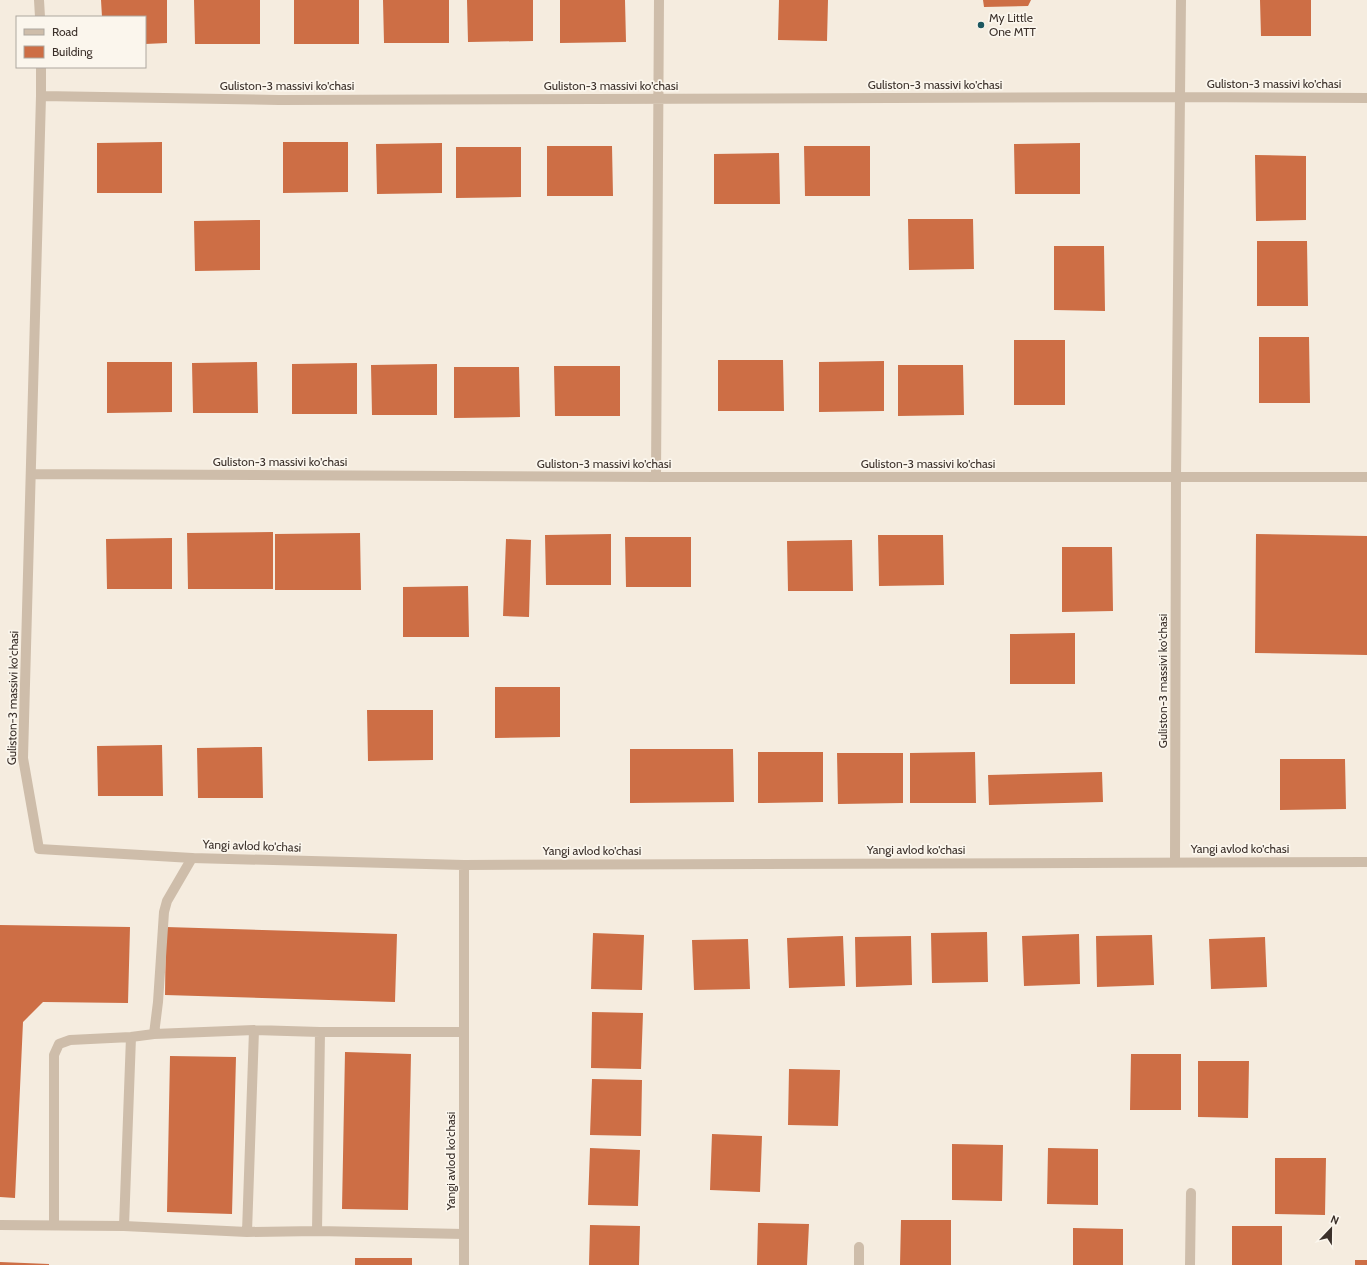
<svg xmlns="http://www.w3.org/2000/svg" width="1367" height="1265" viewBox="0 0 1367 1265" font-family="Cabin,sans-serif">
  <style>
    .building { fill: #cd6e45 }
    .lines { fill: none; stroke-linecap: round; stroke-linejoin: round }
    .service { stroke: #cebdaa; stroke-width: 10 }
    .minor { stroke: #cebdaa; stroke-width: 10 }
    .poi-dot { fill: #1c5760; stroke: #fbf6ed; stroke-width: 1.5 }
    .labels { text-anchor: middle; stroke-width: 3.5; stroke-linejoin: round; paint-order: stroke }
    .poi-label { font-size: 12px; fill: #3b302a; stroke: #fbf6ed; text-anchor: start }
    .street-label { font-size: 12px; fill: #3b302a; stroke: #fbf6ed }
  </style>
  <rect width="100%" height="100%" fill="#f5ecdf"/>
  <path class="building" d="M101,0H167V43L145,44V17H102Z
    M194,0H260V44H195Z
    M294,0H359V44H294Z
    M383,0H449V43H384Z
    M467,0H533V41L468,42Z
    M560,0H625L626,42L560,43Z
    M779,0H828L827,41L778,40Z
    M983,0H1031L1028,6L984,7Z
    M1260,0H1311V36H1261Z
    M162,142V193H97V143Z
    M283,142H348V192L283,193Z
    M442,143V193L377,194L376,144Z
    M1080,143V194H1015L1014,144Z
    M547,146H612L613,196H547Z
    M804,146H870V196H805Z
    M456,147H521V197L456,198Z
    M779,153L780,204H714V154Z
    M1255,155L1306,156V220L1256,221Z
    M908,219H973L974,269L909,270Z
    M260,220V270L195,271L194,221Z
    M1257,241H1307L1308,306H1257Z
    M1054,246H1104L1105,311L1054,310Z
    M1259,337H1309L1310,403H1259Z
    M1014,340H1065V405H1014Z
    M718,360H783L784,411H718Z
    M884,361V411L819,412V362Z
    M107,362H172V412L107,413Z
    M257,362L258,413H193L192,363Z
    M357,363V414H292V364Z
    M437,364V415H372L371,365Z
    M898,365H963L964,415L898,416Z
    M554,366H620V416H555Z
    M454,367H519L520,417L454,418Z
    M273,532V589H188L187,533Z
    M360,533L361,590H275V534Z
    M611,534V585H546L545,535Z
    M1256,534L1367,536V655L1255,653Z
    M878,535H943L944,585L879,586Z
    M625,537H691V587H626Z
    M172,538V589H107L106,539Z
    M506,539L531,540L529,617L503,616Z
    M852,540L853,591H788L787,541Z
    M1062,547H1112L1113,611L1062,612Z
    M468,586L469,637H403V587Z
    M1075,633V684H1010V634Z
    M495,687H560V737L495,738Z
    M367,710H433V760L368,761Z
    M162,745L163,796H98L97,746Z
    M262,747L263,798H198L197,748Z
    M630,749H733L734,802L630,803Z
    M758,752H823V802L758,803Z
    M975,752L976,803H910V753Z
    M837,753H903V803L838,804Z
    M1280,759H1345L1346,809L1280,810Z
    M1102,772L1103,802L989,805L988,775Z
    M0,925L130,927L128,1003L43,1002L23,1022L15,1198L0,1197Z
    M166,927L397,934L395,1002L165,995Z
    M987,932L988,982L932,983L931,933Z
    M593,933L644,935L642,990L591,989Z
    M1079,934L1080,984L1024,986L1022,936Z
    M1152,935L1154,985L1097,987L1096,936Z
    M843,936L845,986L789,988L787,938Z
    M911,936L912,985L856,987L855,937Z
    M1265,937L1267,987L1211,989L1209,939Z
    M748,939L750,989L694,990L692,940Z
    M592,1012L643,1013L641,1069L591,1068Z
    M345,1052L411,1054L408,1210L342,1209Z
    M1131,1054H1181V1110H1130Z
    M170,1056L236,1057L232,1214L167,1212Z
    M1198,1061H1249L1248,1118L1198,1117Z
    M789,1069L840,1070L838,1126L788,1125Z
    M592,1079L642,1080L641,1136L590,1135Z
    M712,1134L762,1136L760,1192L710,1190Z
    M952,1144L1003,1145L1002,1201L952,1200Z
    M590,1148L640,1150L638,1206L588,1205Z
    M1048,1148L1098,1149V1205L1047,1204Z
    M1275,1158H1326L1325,1215L1275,1214Z
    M901,1220H951V1265H900Z
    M758,1223L809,1224L807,1265H757Z
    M590,1225L640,1226L639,1265H589Z
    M1232,1226H1282V1265H1232Z
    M1073,1228L1123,1229V1265H1073Z
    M355,1258H412V1265H355Z
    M1355,1260H1367V1265H1355Z
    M0,1262L49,1264V1265H0Z"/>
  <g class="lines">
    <path class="service" d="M254,1030L247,1232L317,1231
      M320,1032L317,1231L464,1234
      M154,1034L254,1030L320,1032H464
      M0,1225L124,1226L247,1232
      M54,1225V1055L59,1044L70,1040L131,1037L154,1034L158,1002L164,912L167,901L192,858
      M124,1226L131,1037"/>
    <path class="minor" d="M39,0L40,17
      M41,67V96L23,758L39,849L192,858L464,865L1367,862
      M41,96L279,100L1180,97L1367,98
      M31,474L656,477H1367
      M656,477L659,0
      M1175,862L1176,477L1181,0
      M464,865V1265
      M859,1265V1247
      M1190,1265L1191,1193"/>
  </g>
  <circle class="poi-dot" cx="981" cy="25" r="4"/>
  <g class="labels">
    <g class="poi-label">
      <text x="989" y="22">My Little<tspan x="989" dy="14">One MTT</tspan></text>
    </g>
    <g class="street-label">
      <text x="1274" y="88">Guliston-3 massivi ko'chasi</text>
      <text x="935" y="89">Guliston-3 massivi ko'chasi</text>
      <text x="287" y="90">Guliston-3 massivi ko'chasi</text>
      <text x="611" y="90">Guliston-3 massivi ko'chasi</text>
      <text x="280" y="466">Guliston-3 massivi ko'chasi</text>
      <text x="604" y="468">Guliston-3 massivi ko'chasi</text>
      <text x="928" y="468">Guliston-3 massivi ko'chasi</text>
      <text transform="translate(1163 681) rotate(-90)" y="4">Guliston-3 massivi ko'chasi</text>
      <text transform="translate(13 698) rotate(-89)" y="4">Guliston-3 massivi ko'chasi</text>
      <text transform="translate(252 846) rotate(2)" y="4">Yangi avlod ko'chasi</text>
      <text x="1240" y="853">Yangi avlod ko'chasi</text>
      <text x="916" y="854">Yangi avlod ko'chasi</text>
      <text x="592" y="855">Yangi avlod ko'chasi</text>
      <text transform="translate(451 1161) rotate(-90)" y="4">Yangi avlod ko'chasi</text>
    </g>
  </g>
  <rect x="16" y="16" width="130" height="52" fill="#fbf6ed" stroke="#aea79f"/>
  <rect x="24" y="29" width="20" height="6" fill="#cebdaa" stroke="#aea79f"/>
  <text x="52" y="36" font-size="12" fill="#3b302a">Road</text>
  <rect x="24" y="46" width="20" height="12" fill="#cd6e45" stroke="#aea79f"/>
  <text x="52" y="56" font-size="12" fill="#3b302a">Building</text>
  <g transform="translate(1331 1229) rotate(22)" stroke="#fbf6ed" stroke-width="3" paint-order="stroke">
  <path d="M0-3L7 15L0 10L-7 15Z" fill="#3b302a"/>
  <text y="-6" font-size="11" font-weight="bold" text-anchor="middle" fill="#3b302a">N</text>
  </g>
</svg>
